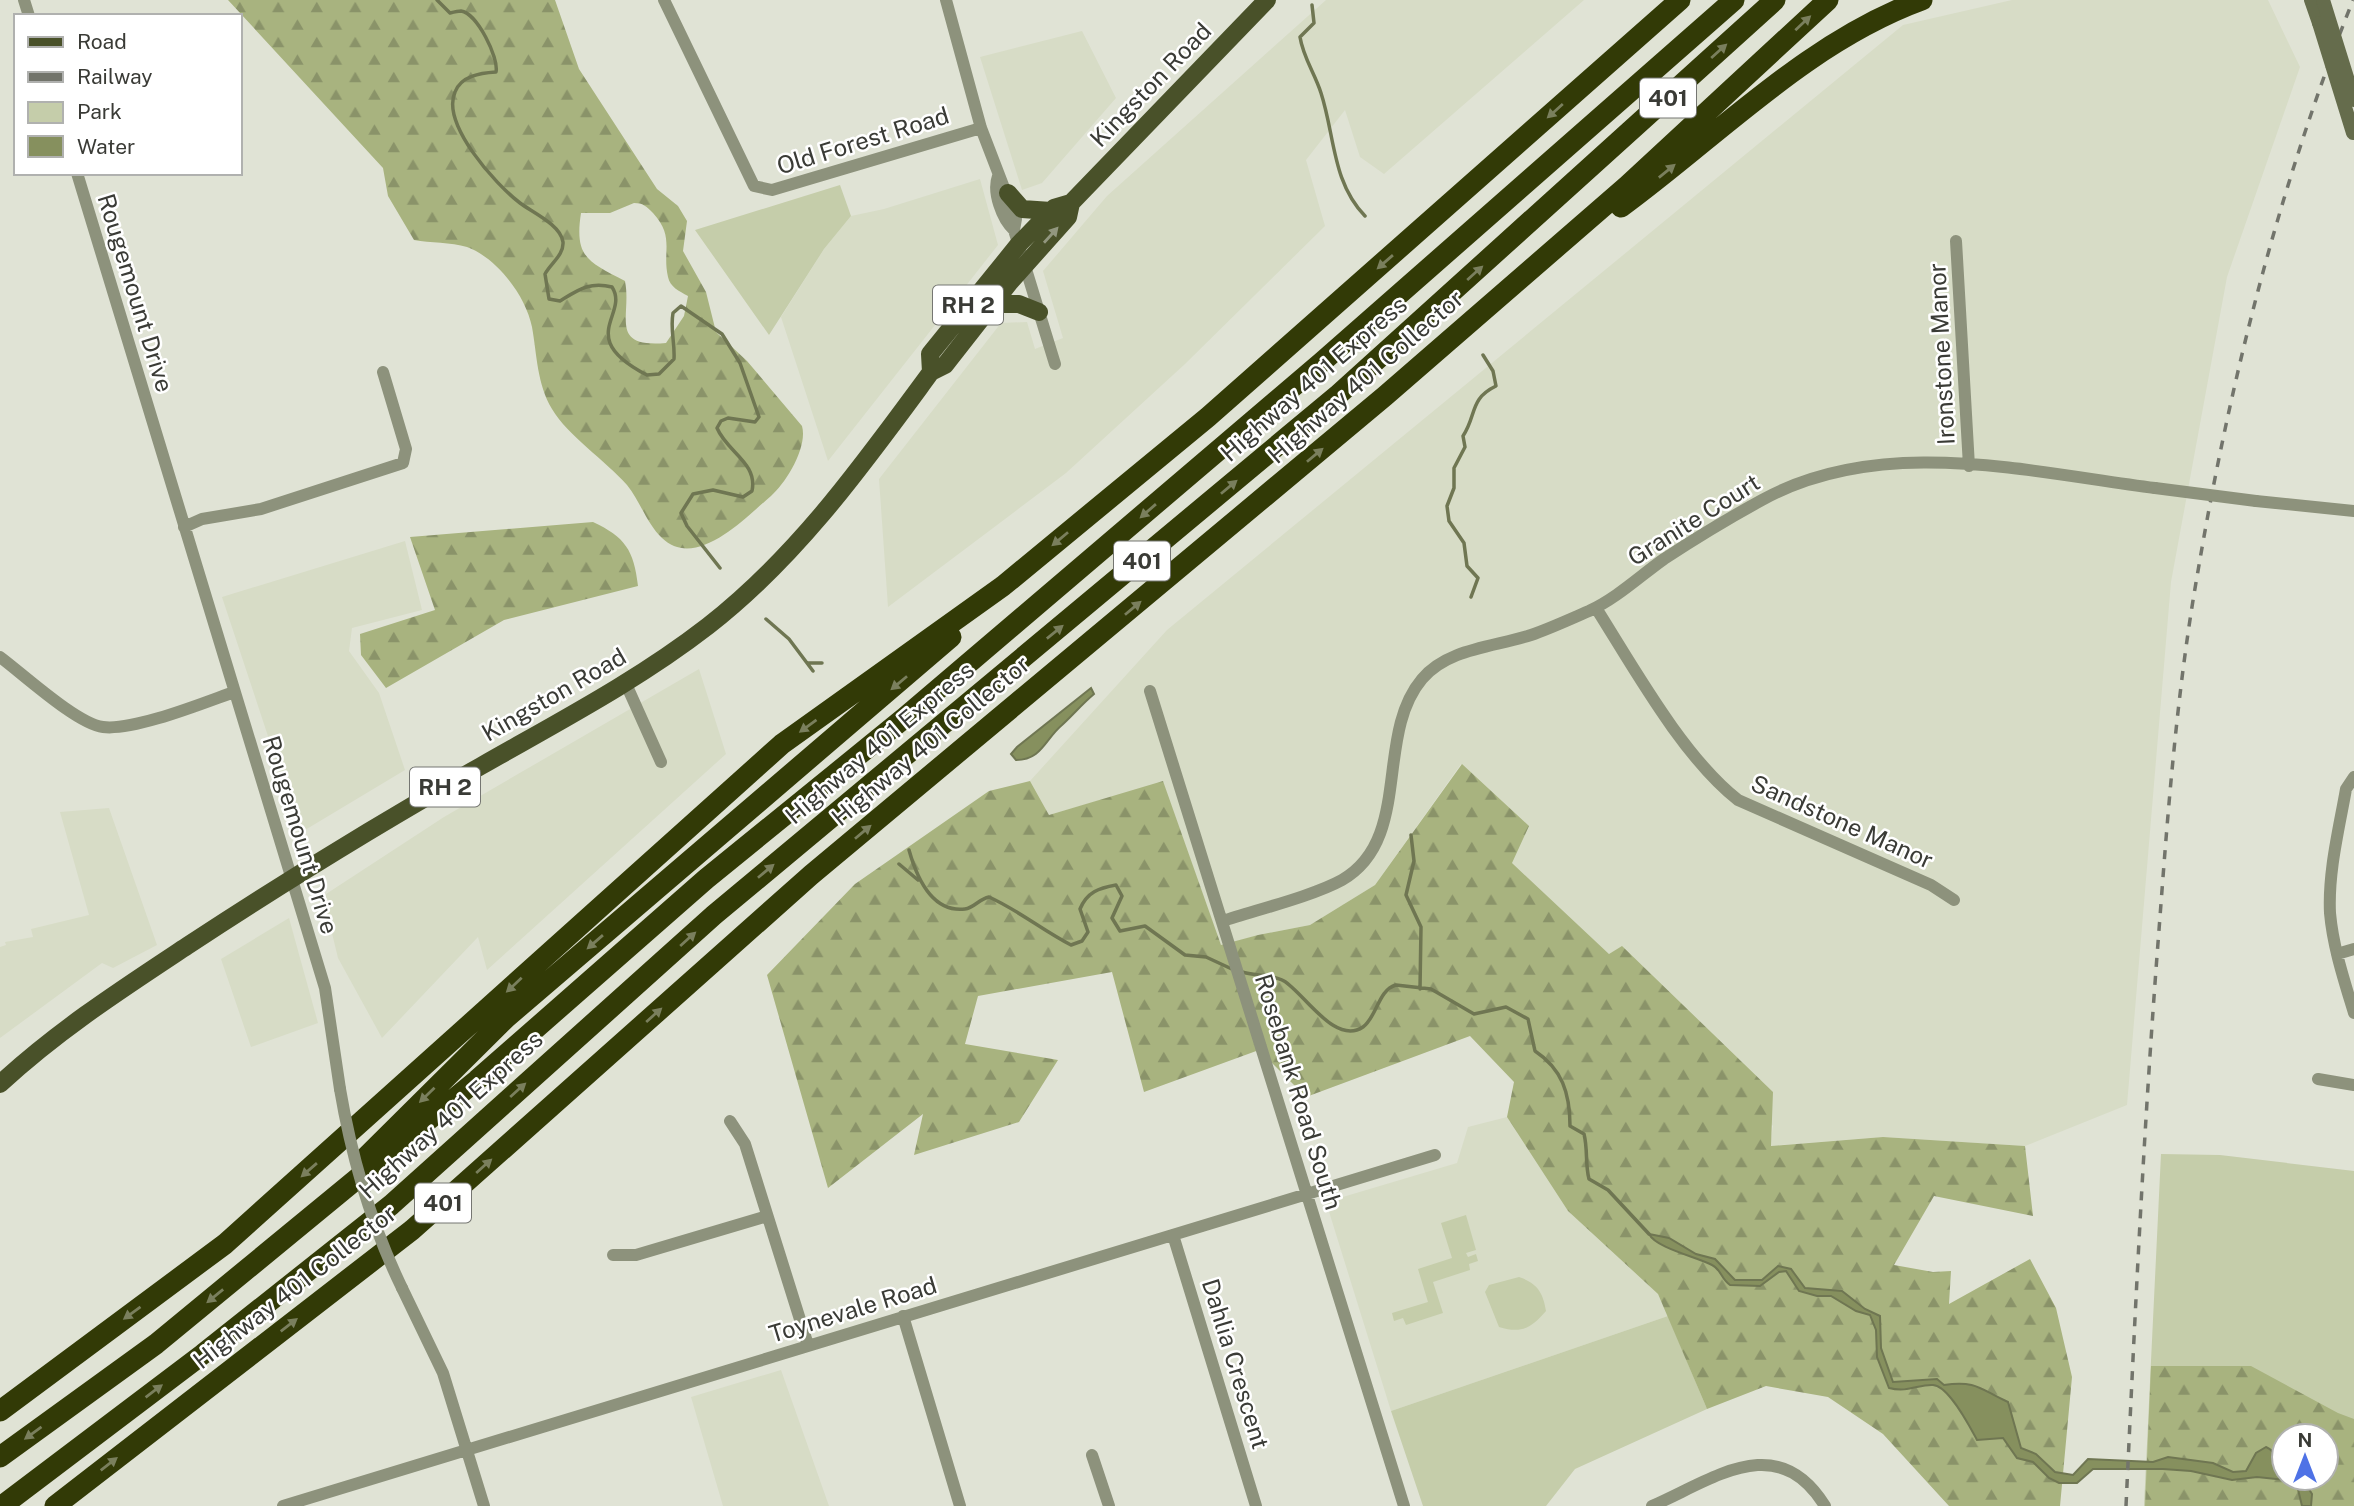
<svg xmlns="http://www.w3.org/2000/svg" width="2354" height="1506" viewBox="0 0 2354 1506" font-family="'Public Sans',sans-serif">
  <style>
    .built { fill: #d7dcc6 }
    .green { fill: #c5cdaa; fill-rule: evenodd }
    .forest { fill: url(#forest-firs); fill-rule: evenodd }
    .water { fill: #86905e; stroke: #6f7652; stroke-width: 2 }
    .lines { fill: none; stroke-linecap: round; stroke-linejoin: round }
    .stream { stroke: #6f7652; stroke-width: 3.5 }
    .minor { stroke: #8d927c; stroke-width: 12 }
    .secondary { stroke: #656c4c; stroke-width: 14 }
    .primary { stroke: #495129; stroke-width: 18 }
    .motorway { stroke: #323a06; stroke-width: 21 }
    .rail { stroke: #72746b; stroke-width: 3.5; stroke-dasharray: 9 9; stroke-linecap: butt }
    .minor-bridge { stroke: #8d927c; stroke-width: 12 }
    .secondary-bridge { stroke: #656c4c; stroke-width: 14 }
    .oneway { fill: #7a7f5d }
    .oneway2 { fill: #92977f }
    .labels { text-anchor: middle; stroke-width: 5; stroke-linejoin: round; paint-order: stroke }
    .shield { fill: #fff; stroke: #757672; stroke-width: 2 }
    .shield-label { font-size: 23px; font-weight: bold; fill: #3a3b36 }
    .street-label { font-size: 24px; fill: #3a3b36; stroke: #fff }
  </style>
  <defs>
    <pattern id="forest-firs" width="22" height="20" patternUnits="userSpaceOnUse" patternTransform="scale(1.75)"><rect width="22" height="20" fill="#a8b37f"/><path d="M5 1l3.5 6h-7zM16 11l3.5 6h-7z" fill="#8a9369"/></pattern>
  </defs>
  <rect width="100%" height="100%" fill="#e0e3d5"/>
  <path class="built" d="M1326,0H1584L1384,174L1360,157L1345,110L1306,160L1325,226L1185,364L1066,473L888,607L879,479L1001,323L1027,322L1035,349L1063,338L1043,271L1107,196Z
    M2012,0H2268L2300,67L2227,277L2171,582L2127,1105L2025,1146L1883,1137L1770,1146L1773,1126L1622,947L1609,954L1512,863L1461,764L1375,885L1310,925L1258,935L1221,946L1163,782L1049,815L1030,781L1167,630L1903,25Z
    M1082,31L1116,98L1042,183L1022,190L980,57Z
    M980,179L998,245L828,461L781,317L824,249L851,216L884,209Z
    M405,541L422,610L352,628L349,651L379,693L405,770L300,833L222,597Z
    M699,669L726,754L487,970L478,937L382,1038L338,958L323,896L444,817Z
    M109,808L157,945L113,968L102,963L0,1038V947L6,945L5,942L33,937L31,929L89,915L60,812Z
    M289,918L318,1023L251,1047L221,959Z
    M1507,1117L1568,1211L1658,1294L1668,1316L1391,1411L1326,1202L1457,1163L1468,1127Z
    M781,1370L829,1506H723L691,1397Z"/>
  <path class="green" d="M840,185L851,216L824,249L769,335L695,230Z
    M2161,1154L2220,1155L2354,1171V1506H2144ZM2284,1436H2326V1478H2284Z
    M1466,1215L1476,1250L1466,1253L1468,1257L1476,1254L1478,1261L1469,1264L1470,1270L1433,1282L1443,1313L1406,1325L1403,1318L1394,1321L1392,1313L1428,1302L1418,1269L1452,1258L1441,1223Z
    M1519,1277C1537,1283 1543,1292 1546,1311C1531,1328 1522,1334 1499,1327L1485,1292L1489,1285Z
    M1668,1316L1707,1409L1575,1469L1546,1506H1423L1391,1411Z"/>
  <path class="forest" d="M228,0H555L579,69L657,189L678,206L687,221L683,251L706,292L716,332L747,361L802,426C808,447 786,483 771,496C746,517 696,571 662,538C647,524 640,501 627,485C605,460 568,436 552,409C537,384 537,355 532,327C526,296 497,258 467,247C451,242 430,243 414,240L388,196L383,168ZM634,203C643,203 646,206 653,213C675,237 662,251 668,277C670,287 679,291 688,296L684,316L666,343C608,348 632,316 625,281C589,262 574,258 581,213H610Z
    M593,522C625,537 634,550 638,586L504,620L386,688L361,655L360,634L435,610L410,537Z
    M1462,764L1529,826L1512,863L1609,954L1622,946L1773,1092L1771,1146L1883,1137L2025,1146L2033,1216L1934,1196L1894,1265L1933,1272L1951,1271L1949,1304L2030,1259L2056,1308L2072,1377L2060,1506H1949L1883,1434L1828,1397L1766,1386L1707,1409L1658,1294L1568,1211L1507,1117L1514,1082L1470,1036L1306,1097L1259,1050L1144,1092L1112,972L978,996L965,1044L1058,1060L1019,1122L914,1155L923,1114L828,1188L767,975L855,884L989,791L1030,781L1049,815L1163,781L1221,945L1258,935L1310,925L1375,885Z
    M2151,1366H2251L2338,1413L2354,1419V1506H2145ZM2284,1436H2326V1478H2284Z"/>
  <path class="water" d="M1091,688L1094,694C1082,704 1073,715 1062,725C1045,739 1042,760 1016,760L1011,754L1017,747Z
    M1649,1234L1669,1238L1696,1254L1715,1259L1735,1280H1762L1778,1266L1791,1269L1805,1288L1842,1291L1865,1309L1880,1316L1881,1348L1893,1382L1937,1379L1944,1385C1977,1380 1981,1390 2008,1402L2021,1448L2036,1454L2055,1472L2073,1475L2088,1459L2153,1462L2168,1457L2213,1463L2233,1472L2246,1471L2256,1453L2266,1447C2276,1451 2284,1468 2284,1478H2302L2312,1494L2311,1506H2302L2296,1481L2257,1477L2232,1480L2191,1471L2163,1469H2093L2077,1483H2059L2049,1478L2033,1462L2017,1458L2003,1438L1977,1440C1970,1427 1949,1386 1933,1385C1919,1384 1908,1393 1889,1388L1877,1357L1876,1330L1870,1315L1856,1311L1831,1296H1817L1799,1291L1786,1271L1779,1272L1760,1286L1730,1285C1721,1279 1721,1269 1712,1265C1697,1257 1656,1248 1649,1234Z"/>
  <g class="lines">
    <path class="stream" d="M437,0L450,13C454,12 458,11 461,11C477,13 499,58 496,72C480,73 461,76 455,92C441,124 495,184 520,203C532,212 561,225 563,242C564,255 551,263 545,274L549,299L560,301C578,290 590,281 612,287C630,315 574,337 647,375L659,374L674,359C675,342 670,330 673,313L681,306L722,334L740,363L759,417L755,422L728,418L721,421L717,428C727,452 758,463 752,491L743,497L713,490L693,494L681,513L687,526L720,568
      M1312,5L1314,23L1300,37C1303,57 1315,74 1321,93C1335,136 1332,182 1365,216
      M1471,597L1478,578L1467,566L1464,543L1449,521L1447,506L1454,488V468L1465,447L1463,436C1477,415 1469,399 1496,386L1493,371L1483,355
      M766,619L789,639L813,671
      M808,663H822
      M1411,835L1414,861L1406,895L1421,927L1420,989
      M909,850C916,875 931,913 965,909C974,908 979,899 989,897C1018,910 1042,930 1071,945L1082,941L1088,932L1080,909C1087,892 1099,888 1116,885L1122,896L1112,918L1120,931L1145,926L1185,955L1206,957L1234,970
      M899,864L918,880
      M1242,972C1254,976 1273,974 1284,981C1304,993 1335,1046 1363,1027C1377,1017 1378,990 1396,985L1431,989L1474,1014L1506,1007L1528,1019L1535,1051C1562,1069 1570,1093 1570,1126L1584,1134C1588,1150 1585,1164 1589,1179L1608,1190L1649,1234"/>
    <path class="minor" d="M24,0L29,16
      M664,0L754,186L772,190L981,128
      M946,0L981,128L1016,219L1014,230L1055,364
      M77,173L325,988L340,1089
      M998,176C992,192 1002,219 1014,230
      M1956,241L1969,466
      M2256,501L2354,511
      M184,527L202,519L261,509L403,463L406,449L383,372
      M1596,608C1634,668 1683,757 1738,800L1931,885L1954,900
      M0,657C23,674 77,724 103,727C134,731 203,703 234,692
      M626,684L661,762
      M1150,691L1404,1506
      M2354,777L2346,789C2339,829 2328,872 2330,913C2333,947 2344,980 2354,1013
      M1223,921C1256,910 1313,896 1342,880C1413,839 1374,736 1422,679C1448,648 1495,647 1531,635C1551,628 1570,619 1589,611C1617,598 1640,576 1664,559C1696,538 1729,518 1762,500C1882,434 2028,472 2155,488
      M2337,954L2354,949
      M2318,1079L2354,1085
      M730,1121L745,1144L808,1345
      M1173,1235L1256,1506
      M613,1255H636L767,1216
      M402,1288L443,1373L484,1506
      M903,1316L960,1506
      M1092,1455L1109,1506
      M283,1506L1435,1155
      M1652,1506C1714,1479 1777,1429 1825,1506"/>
    <path class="secondary" d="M2311,0L2319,23"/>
    <path class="primary" d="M1008,193L1022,209L1051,211
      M993,304H1019L1039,312
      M931,372L930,354L1019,244L1054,208L1071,203
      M0,1084C57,1031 122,989 187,946C283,883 380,823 481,766C558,722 637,681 708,626C798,556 864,463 931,372L945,365L1010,282L1068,217L1071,203L1267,0"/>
    <path class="motorway" d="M1621,207C1718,136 1807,42 1922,0
      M361,1162L506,1018L951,637
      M0,1411L225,1244L782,744L1003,586L1208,417L1680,0
      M0,1457L156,1344L477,1080L706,879L903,719L1322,362L1734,0
      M2,1506L203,1354L391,1205L714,915L1339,394L1775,0
      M55,1506L412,1230L811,875L1385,396L1627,186L1828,0"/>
    <path class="rail" d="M2126,1506C2135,1314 2144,1122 2159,930C2168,810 2177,689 2198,571C2231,376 2280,184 2353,0"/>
    <path class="minor-bridge" d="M2155,488L2256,501
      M340,1089C352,1160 371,1224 402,1288"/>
    <path class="secondary-bridge" d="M2323,0L2354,100
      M2319,23L2353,133"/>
  </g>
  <defs><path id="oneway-solid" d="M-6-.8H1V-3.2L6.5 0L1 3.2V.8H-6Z" transform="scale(1.75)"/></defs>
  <g class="oneway">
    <use href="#oneway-solid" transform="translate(1803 23) rotate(-43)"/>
    <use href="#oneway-solid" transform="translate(1719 51) rotate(-42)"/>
    <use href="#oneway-solid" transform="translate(1555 111) rotate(138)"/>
    <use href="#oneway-solid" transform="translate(1667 171) rotate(-39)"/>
    <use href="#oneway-solid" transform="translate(1385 262) rotate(139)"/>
    <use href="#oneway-solid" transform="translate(1475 273) rotate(-42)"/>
    <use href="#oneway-solid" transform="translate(1315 455) rotate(-40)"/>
    <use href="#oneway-solid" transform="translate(1229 487) rotate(-40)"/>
    <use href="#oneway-solid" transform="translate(1148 511) rotate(139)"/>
    <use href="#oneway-solid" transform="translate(1060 539) rotate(140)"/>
    <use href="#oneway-solid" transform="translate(1133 608) rotate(-40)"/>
    <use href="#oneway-solid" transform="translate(1055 632) rotate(-39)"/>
    <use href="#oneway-solid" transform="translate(899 683) rotate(140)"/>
    <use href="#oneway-solid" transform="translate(808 726) rotate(144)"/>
    <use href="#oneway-solid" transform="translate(863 832) rotate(-40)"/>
    <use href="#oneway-solid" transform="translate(766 871) rotate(-40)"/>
    <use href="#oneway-solid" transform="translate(688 939) rotate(-42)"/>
    <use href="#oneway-solid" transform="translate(595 942) rotate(139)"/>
    <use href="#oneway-solid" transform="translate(514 985) rotate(137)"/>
    <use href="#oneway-solid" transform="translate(654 1015) rotate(-42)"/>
    <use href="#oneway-solid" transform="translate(518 1090) rotate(-42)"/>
    <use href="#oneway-solid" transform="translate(427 1095) rotate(136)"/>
    <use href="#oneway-solid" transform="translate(484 1166) rotate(-42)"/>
    <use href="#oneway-solid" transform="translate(309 1170) rotate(139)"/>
    <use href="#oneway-solid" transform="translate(215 1296) rotate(141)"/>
    <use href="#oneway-solid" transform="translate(132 1313) rotate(144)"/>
    <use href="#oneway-solid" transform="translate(289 1325) rotate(-38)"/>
    <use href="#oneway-solid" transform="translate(154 1391) rotate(-37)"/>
    <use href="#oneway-solid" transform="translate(33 1433) rotate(144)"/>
    <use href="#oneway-solid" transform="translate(109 1464) rotate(-38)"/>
  </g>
  <use class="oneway2" href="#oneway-solid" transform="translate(1051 235) rotate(-48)"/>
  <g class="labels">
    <g class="shield">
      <rect x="1640" y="78.5" width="56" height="39" rx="5"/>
      <rect x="933" y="285.5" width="70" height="39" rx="5"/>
      <rect x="1114" y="541.5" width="56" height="39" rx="5"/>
      <rect x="410" y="767.5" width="70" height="39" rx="5"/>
      <rect x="415" y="1183.5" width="56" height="39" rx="5"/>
    </g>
    <g class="shield-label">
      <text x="1668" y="106">401</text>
      <text x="968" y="313">RH 2</text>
      <text x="1142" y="569">401</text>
      <text x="445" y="795">RH 2</text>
      <text x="443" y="1211">401</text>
    </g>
    <g class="street-label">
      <text transform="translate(1151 85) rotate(-46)" y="8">Kingston Road</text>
      <text transform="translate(863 141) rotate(-17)" y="8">Old Forest Road</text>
      <text transform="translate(135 293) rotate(73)" y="8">Rougemount Drive</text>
      <text transform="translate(1942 354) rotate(-93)" y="8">Ironstone Manor</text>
      <text transform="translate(1366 377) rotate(-41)" y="8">Highway 401 Collector</text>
      <text transform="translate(1314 379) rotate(-41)" y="8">Highway 401 Express</text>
      <text transform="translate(1694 520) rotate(-32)" y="8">Granite Court</text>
      <text transform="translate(554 695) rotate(-30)" y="8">Kingston Road</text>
      <text transform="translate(931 741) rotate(-40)" y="8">Highway 401 Collector</text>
      <text transform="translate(880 743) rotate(-40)" y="8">Highway 401 Express</text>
      <text transform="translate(1842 822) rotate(24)" y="8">Sandstone Manor</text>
      <text transform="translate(300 835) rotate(73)" y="8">Rougemount Drive</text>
      <text transform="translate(1298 1092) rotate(73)" y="8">Rosebank Road South</text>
      <text transform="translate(451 1115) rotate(-42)" y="8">Highway 401 Express</text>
      <text transform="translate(295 1287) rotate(-38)" y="8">Highway 401 Collector</text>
      <text transform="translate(853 1310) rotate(-17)" y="8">Toynevale Road</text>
      <text transform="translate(1235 1364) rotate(73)" y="8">Dahlia Crescent</text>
    </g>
  </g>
  <rect x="14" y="14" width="228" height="161" fill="#ffffff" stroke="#b0b1af" stroke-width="2"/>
  <rect x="28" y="37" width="35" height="10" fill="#495129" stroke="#b0b1af" stroke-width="2"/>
  <text x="77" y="49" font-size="21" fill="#3a3b36">Road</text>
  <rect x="28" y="72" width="35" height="10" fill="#72746b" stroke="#b0b1af" stroke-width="2"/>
  <text x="77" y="84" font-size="21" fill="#3a3b36">Railway</text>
  <rect x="28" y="102" width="35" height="21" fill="#c5cdaa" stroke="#b0b1af" stroke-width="2"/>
  <text x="77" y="119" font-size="21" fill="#3a3b36">Park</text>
  <rect x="28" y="136" width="35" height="21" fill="#86905e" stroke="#b0b1af" stroke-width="2"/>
  <text x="77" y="154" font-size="21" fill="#3a3b36">Water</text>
  <g transform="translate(2305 1457)"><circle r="33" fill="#ffffff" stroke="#b0b1af" stroke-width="2"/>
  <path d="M0-5L12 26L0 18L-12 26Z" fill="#4e72e6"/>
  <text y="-10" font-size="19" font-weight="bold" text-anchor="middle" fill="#3a3b36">N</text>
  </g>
</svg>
